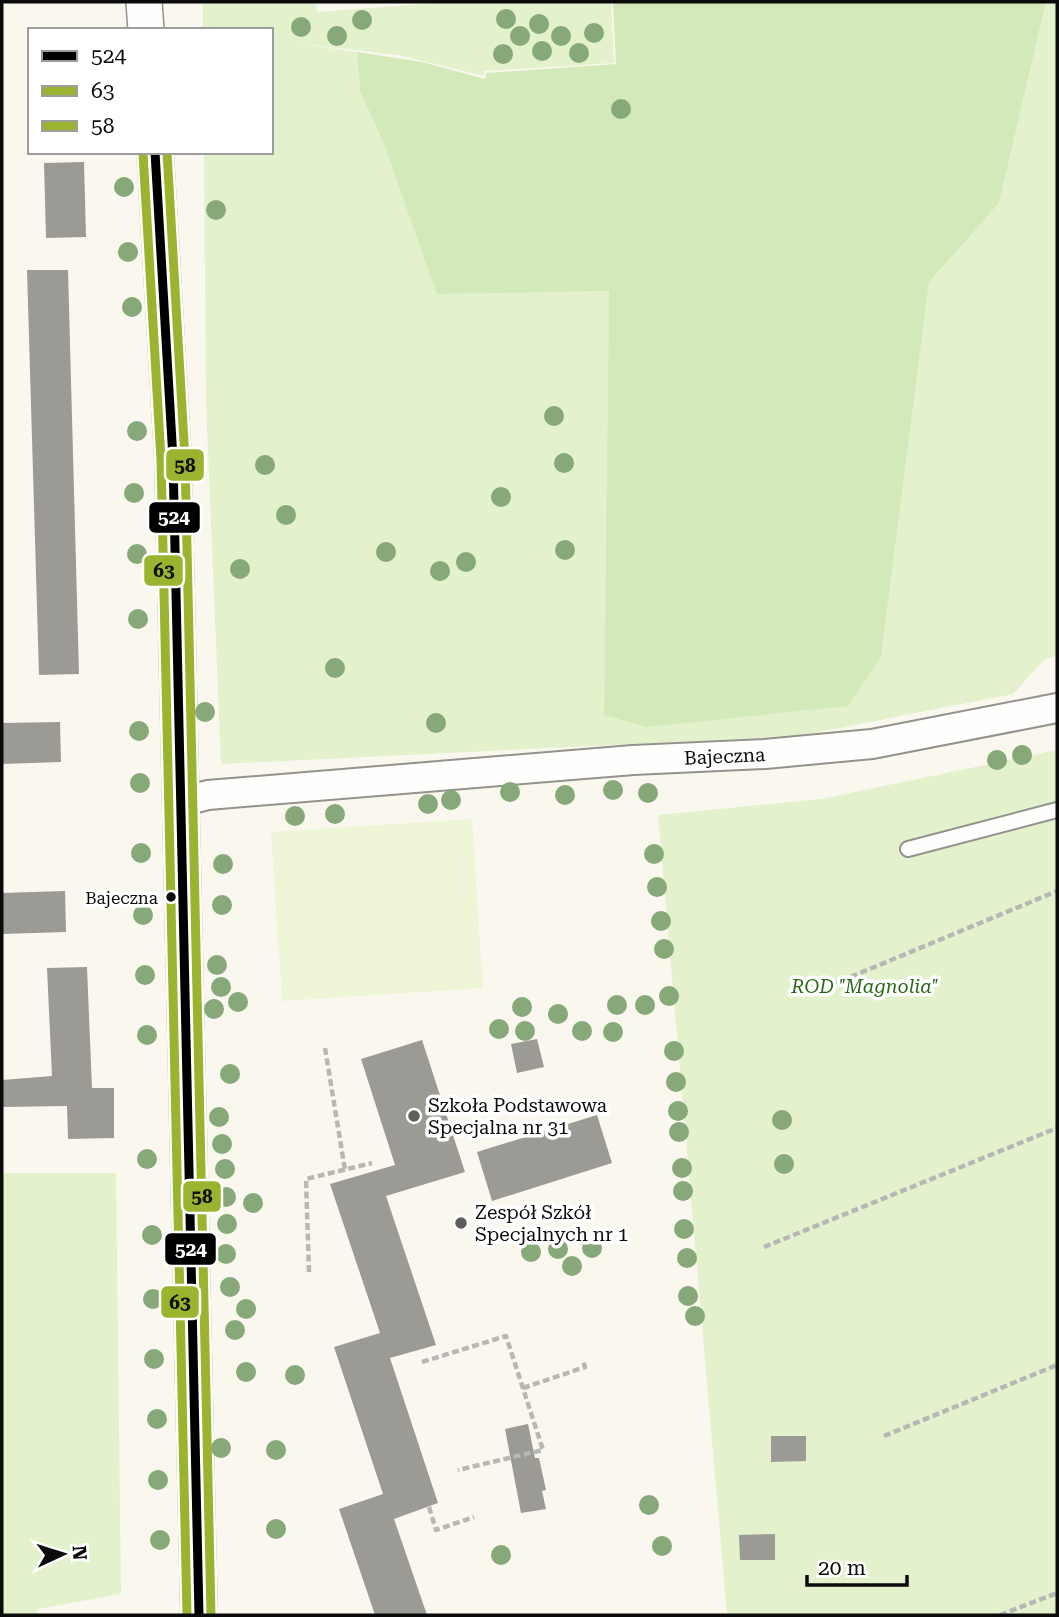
<svg xmlns="http://www.w3.org/2000/svg" width="1059" height="1617" viewBox="0 0 1059 1617" font-family="'Roboto Serif',serif">
  <style>
    .green { fill: #e3f1cc }
    .forest { fill: #d3e9ba }
    .pitch { fill: #edf5d6 }
    .building { fill: #9c9a95 }
    .lines { fill: none; stroke-linecap: round; stroke-linejoin: round }
    .service-casing { stroke: #93928d; stroke-width: 18 }
    .minor-casing { stroke: #93928d; stroke-width: 32 }
    .tertiary-casing { stroke: #93928d; stroke-width: 38 }
    .path { stroke: #b7b7b5; stroke-width: 4.5; stroke-dasharray: 7 3.5; stroke-linecap: butt }
    .service { stroke: #fefefc; stroke-width: 14 }
    .minor { stroke: #fefefc; stroke-width: 28 }
    .tertiary { stroke: #fefefc; stroke-width: 35 }
    .bus-1-casing { stroke: #fff; stroke-width: 14 }
    .bus-2-casing { stroke: #fff; stroke-width: 14 }
    .bus-3-casing { stroke: #fff; stroke-width: 14 }
    .bus-1 { stroke: #000; stroke-width: 9 }
    .bus-2 { stroke: #9ab42f; stroke-width: 9 }
    .bus-3 { stroke: #9ab42f; stroke-width: 9 }
    .tree { fill: #87a878 }
    .bus-dot { fill: #0b0b0b; stroke: #fff; stroke-width: 2.5 }
    .poi-dot { fill: #5f5e5a; stroke: #fff; stroke-width: 2.5 }
    .labels { text-anchor: middle; stroke-width: 7; stroke-linejoin: round; paint-order: stroke }
    .bus-label { font-size: 17px; fill: #0b0b0b; stroke: #fff; text-anchor: end }
    .street-label { font-size: 19px; fill: #0b0b0b; stroke: #fff }
    .park-label { font-size: 19px; font-style: italic; fill: #296718; stroke: #fff }
    .poi-label { font-size: 19px; fill: #0b0b0b; stroke: #fff; text-anchor: start }
    .line-badge { stroke: #fff; stroke-width: 2.5 }
    .badge-label { font-size: 19px; text-anchor: middle; font-weight: bold; fill: #fff }
    .pale-badge-label { font-size: 19px; text-anchor: middle; font-weight: bold; fill: #111 }
  </style>
  <rect width="100%" height="100%" fill="#faf8ee"/>
  <path class="green" d="M203,2H316L317,12L450,2H611L614,63L484,71V76L398,55L295,43L357,52L360,91L383,142L437,293L609,291L604,715L881,657L929,281L999,203L1046,2H1057V655L1043,661L1013,694L799,736L221,764L206,402L204,152H271V30H203Z
    M1057,750V1615H727L658,815L821,799Z
    M2,1173H116L121,1594L37,1609V1615H2Z"/>
  <path class="forest" d="M613,2H1046L999,203L929,282L881,657L848,706L647,727L604,715L609,291L437,294L383,142L360,91L357,52L422,62L485,79L486,73L616,64Z"/>
  <path class="pitch" d="M472,819L483,988L282,1001L271,832Z"/>
  <path class="building" d="M84,162L86,237L46,238L44,163Z
    M27,270H68L79,674L39,675Z
    M60,722L61,762L2,764V723Z
    M65,891L66,932L2,934V893Z
    M87,967L92,1088H114V1138L68,1139L67,1106L2,1107V1080L52,1076L47,968Z
    M537,1039L544,1067L517,1073L511,1044Z
    M422,1040L465,1172L386,1196L436,1345L390,1358L438,1503L394,1519L427,1615H375L339,1509L383,1494L334,1347L380,1333L330,1184L395,1165L361,1059Z
    M597,1115L612,1163L492,1201L477,1152Z
    M528,1424L535,1458H539L546,1490L542,1491L546,1509L521,1513L505,1429Z
    M771,1436H806V1461L771,1462Z
    M775,1534V1560H740L739,1535Z"/>
  <g class="lines">
    <defs>
      <path id="service" d="M908,849L1057,810"/>
      <g id="minor">
        <path id="s1" d="M181,802L208,795L633,760L765,754L872,744L1057,708"/>
      </g>
      <path id="tertiary" d="M144,2L146,30
        M155,152L173,459L199,1615"/>
    </defs>
    <use href="#service" class="service-casing"/>
    <use href="#minor" class="minor-casing"/>
    <use href="#tertiary" class="tertiary-casing"/>
    <path class="path" d="M812,993L1057,891
      M325,1048L345,1170
      M764,1247L1057,1128
      M309,1272L306,1179L372,1163
      M422,1362L506,1336L543,1450L458,1470
      M523,1388L585,1367L583,1360
      M884,1436L1057,1365
      M429,1507L436,1530L474,1517
      M1000,1615L1057,1593"/>
    <use href="#service" class="service"/>
    <use href="#minor" class="minor"/>
    <use href="#tertiary" class="tertiary"/>
    <defs>
      <path id="bus-1" d="M155,152L173,459L199,1615"/>
      <path id="bus-2" d="M143,153L161,459L187,1615"/>
      <path id="bus-3" d="M167,152L185,459L211,1615"/>
    </defs>
    <use href="#bus-1" class="bus-1-casing"/>
    <use href="#bus-2" class="bus-2-casing"/>
    <use href="#bus-3" class="bus-3-casing"/>
    <use href="#bus-1" class="bus-1"/>
    <use href="#bus-2" class="bus-2"/>
    <use href="#bus-3" class="bus-3"/>
  </g>
  <g class="tree">
    <circle cx="506" cy="19" r="10"/>
    <circle cx="362" cy="20" r="10"/>
    <circle cx="539" cy="24" r="10"/>
    <circle cx="301" cy="27" r="10"/>
    <circle cx="594" cy="33" r="10"/>
    <circle cx="337" cy="36" r="10"/>
    <circle cx="520" cy="36" r="10"/>
    <circle cx="561" cy="36" r="10"/>
    <circle cx="542" cy="51" r="10"/>
    <circle cx="579" cy="53" r="10"/>
    <circle cx="503" cy="54" r="10"/>
    <circle cx="621" cy="109" r="10"/>
    <circle cx="124" cy="187" r="10"/>
    <circle cx="216" cy="210" r="10"/>
    <circle cx="128" cy="252" r="10"/>
    <circle cx="132" cy="307" r="10"/>
    <circle cx="554" cy="416" r="10"/>
    <circle cx="137" cy="431" r="10"/>
    <circle cx="564" cy="463" r="10"/>
    <circle cx="265" cy="465" r="10"/>
    <circle cx="134" cy="493" r="10"/>
    <circle cx="501" cy="497" r="10"/>
    <circle cx="286" cy="515" r="10"/>
    <circle cx="565" cy="550" r="10"/>
    <circle cx="386" cy="552" r="10"/>
    <circle cx="137" cy="554" r="10"/>
    <circle cx="466" cy="562" r="10"/>
    <circle cx="240" cy="569" r="10"/>
    <circle cx="440" cy="571" r="10"/>
    <circle cx="138" cy="619" r="10"/>
    <circle cx="335" cy="668" r="10"/>
    <circle cx="205" cy="712" r="10"/>
    <circle cx="436" cy="723" r="10"/>
    <circle cx="139" cy="731" r="10"/>
    <circle cx="1022" cy="755" r="10"/>
    <circle cx="997" cy="760" r="10"/>
    <circle cx="140" cy="783" r="10"/>
    <circle cx="613" cy="790" r="10"/>
    <circle cx="510" cy="792" r="10"/>
    <circle cx="648" cy="793" r="10"/>
    <circle cx="565" cy="795" r="10"/>
    <circle cx="451" cy="800" r="10"/>
    <circle cx="428" cy="804" r="10"/>
    <circle cx="335" cy="814" r="10"/>
    <circle cx="295" cy="816" r="10"/>
    <circle cx="141" cy="853" r="10"/>
    <circle cx="654" cy="854" r="10"/>
    <circle cx="223" cy="864" r="10"/>
    <circle cx="657" cy="887" r="10"/>
    <circle cx="222" cy="905" r="10"/>
    <circle cx="143" cy="915" r="10"/>
    <circle cx="661" cy="921" r="10"/>
    <circle cx="664" cy="949" r="10"/>
    <circle cx="217" cy="965" r="10"/>
    <circle cx="145" cy="975" r="10"/>
    <circle cx="221" cy="987" r="10"/>
    <circle cx="669" cy="996" r="10"/>
    <circle cx="238" cy="1002" r="10"/>
    <circle cx="617" cy="1005" r="10"/>
    <circle cx="645" cy="1005" r="10"/>
    <circle cx="522" cy="1007" r="10"/>
    <circle cx="214" cy="1009" r="10"/>
    <circle cx="558" cy="1014" r="10"/>
    <circle cx="499" cy="1029" r="10"/>
    <circle cx="525" cy="1031" r="10"/>
    <circle cx="582" cy="1031" r="10"/>
    <circle cx="613" cy="1032" r="10"/>
    <circle cx="147" cy="1035" r="10"/>
    <circle cx="674" cy="1051" r="10"/>
    <circle cx="230" cy="1074" r="10"/>
    <circle cx="676" cy="1082" r="10"/>
    <circle cx="678" cy="1111" r="10"/>
    <circle cx="219" cy="1117" r="10"/>
    <circle cx="782" cy="1120" r="10"/>
    <circle cx="679" cy="1132" r="10"/>
    <circle cx="222" cy="1144" r="10"/>
    <circle cx="147" cy="1159" r="10"/>
    <circle cx="784" cy="1164" r="10"/>
    <circle cx="682" cy="1168" r="10"/>
    <circle cx="225" cy="1169" r="10"/>
    <circle cx="683" cy="1191" r="10"/>
    <circle cx="226" cy="1197" r="10"/>
    <circle cx="253" cy="1203" r="10"/>
    <circle cx="227" cy="1224" r="10"/>
    <circle cx="684" cy="1229" r="10"/>
    <circle cx="152" cy="1235" r="10"/>
    <circle cx="592" cy="1248" r="10"/>
    <circle cx="558" cy="1249" r="10"/>
    <circle cx="531" cy="1252" r="10"/>
    <circle cx="226" cy="1254" r="10"/>
    <circle cx="687" cy="1258" r="10"/>
    <circle cx="572" cy="1266" r="10"/>
    <circle cx="230" cy="1287" r="10"/>
    <circle cx="688" cy="1296" r="10"/>
    <circle cx="153" cy="1299" r="10"/>
    <circle cx="246" cy="1309" r="10"/>
    <circle cx="695" cy="1316" r="10"/>
    <circle cx="235" cy="1330" r="10"/>
    <circle cx="154" cy="1359" r="10"/>
    <circle cx="246" cy="1372" r="10"/>
    <circle cx="295" cy="1375" r="10"/>
    <circle cx="157" cy="1419" r="10"/>
    <circle cx="221" cy="1448" r="10"/>
    <circle cx="276" cy="1450" r="10"/>
    <circle cx="158" cy="1480" r="10"/>
    <circle cx="649" cy="1505" r="10"/>
    <circle cx="276" cy="1529" r="10"/>
    <circle cx="160" cy="1540" r="10"/>
    <circle cx="662" cy="1546" r="10"/>
    <circle cx="501" cy="1555" r="10"/>
  </g>
  <circle class="bus-dot" cx="171" cy="897" r="6"/>
  <g class="poi-dot">
    <circle cx="414" cy="1116" r="7"/>
    <circle cx="461" cy="1223" r="7"/>
  </g>
  <g class="labels">
    <g class="bus-label">
      <text x="158" y="904">Bajeczna</text>
    </g>
    <g class="street-label">
      <text dy="7" stroke="none"><textPath href="#s1" startOffset="546">Bajeczna</textPath></text>
    </g>
    <g class="park-label">
      <text x="865" y="993">ROD "Magnolia"</text>
    </g>
    <g class="poi-label">
      <text x="428" y="1112">Szkoła Podstawowa<tspan x="428" dy="22">Specjalna nr 31</tspan></text>
      <text x="475" y="1219">Zespół Szkół<tspan x="475" dy="22">Specjalnych nr 1</tspan></text>
    </g>
  </g>
  <g class="line-badge">
    <rect x="165" y="448" width="40" height="34" rx="7" fill="#9ab42f"/>
    <rect x="148" y="501" width="53" height="33" rx="7" fill="#000"/>
    <rect x="143" y="554" width="41" height="33" rx="7" fill="#9ab42f"/>
    <rect x="182" y="1180" width="40" height="33" rx="7" fill="#9ab42f"/>
    <rect x="164" y="1232" width="53" height="34" rx="7" fill="#000"/>
    <rect x="160" y="1285" width="40" height="34" rx="7" fill="#9ab42f"/>
  </g>
  <g class="badge-label">
    <text x="174" y="524">524</text>
    <text x="191" y="1256">524</text>
  </g>
  <g class="pale-badge-label">
    <text x="185" y="472">58</text>
    <text x="164" y="577">63</text>
    <text x="202" y="1203">58</text>
    <text x="180" y="1309">63</text>
  </g>
  <rect width="1059" height="1617" fill="none" stroke="#0b0b0b" stroke-width="7"/>
  <rect x="28" y="28" width="245" height="126" fill="#ffffff" stroke="#9d9d9d" stroke-width="2"/>
  <rect x="42" y="51" width="35" height="10" fill="#000000" stroke="#9d9d9d" stroke-width="2"/>
  <text x="91" y="63" font-size="21" fill="#0b0b0b">524</text>
  <rect x="42" y="86" width="35" height="10" fill="#9ab42f" stroke="#9d9d9d" stroke-width="2"/>
  <text x="91" y="98" font-size="21" fill="#0b0b0b">63</text>
  <rect x="42" y="121" width="35" height="10" fill="#9ab42f" stroke="#9d9d9d" stroke-width="2"/>
  <text x="91" y="133" font-size="21" fill="#0b0b0b">58</text>
  <g transform="translate(63 1554) rotate(86)" stroke="#ffffff" stroke-width="5" paint-order="stroke">
  <path d="M0-5L12 26L0 18L-12 26Z" fill="#0b0b0b"/>
  <text y="-10" font-size="19" font-weight="bold" text-anchor="middle" fill="#0b0b0b">N</text>
  </g>
  <path d="M807 1575v10h100v-10" fill="none" stroke="#0b0b0b" stroke-width="3.5"/>
  <text x="818" y="1575" font-size="21" fill="#0b0b0b" stroke="#ffffff" stroke-width="5" paint-order="stroke">20 m</text>
</svg>
